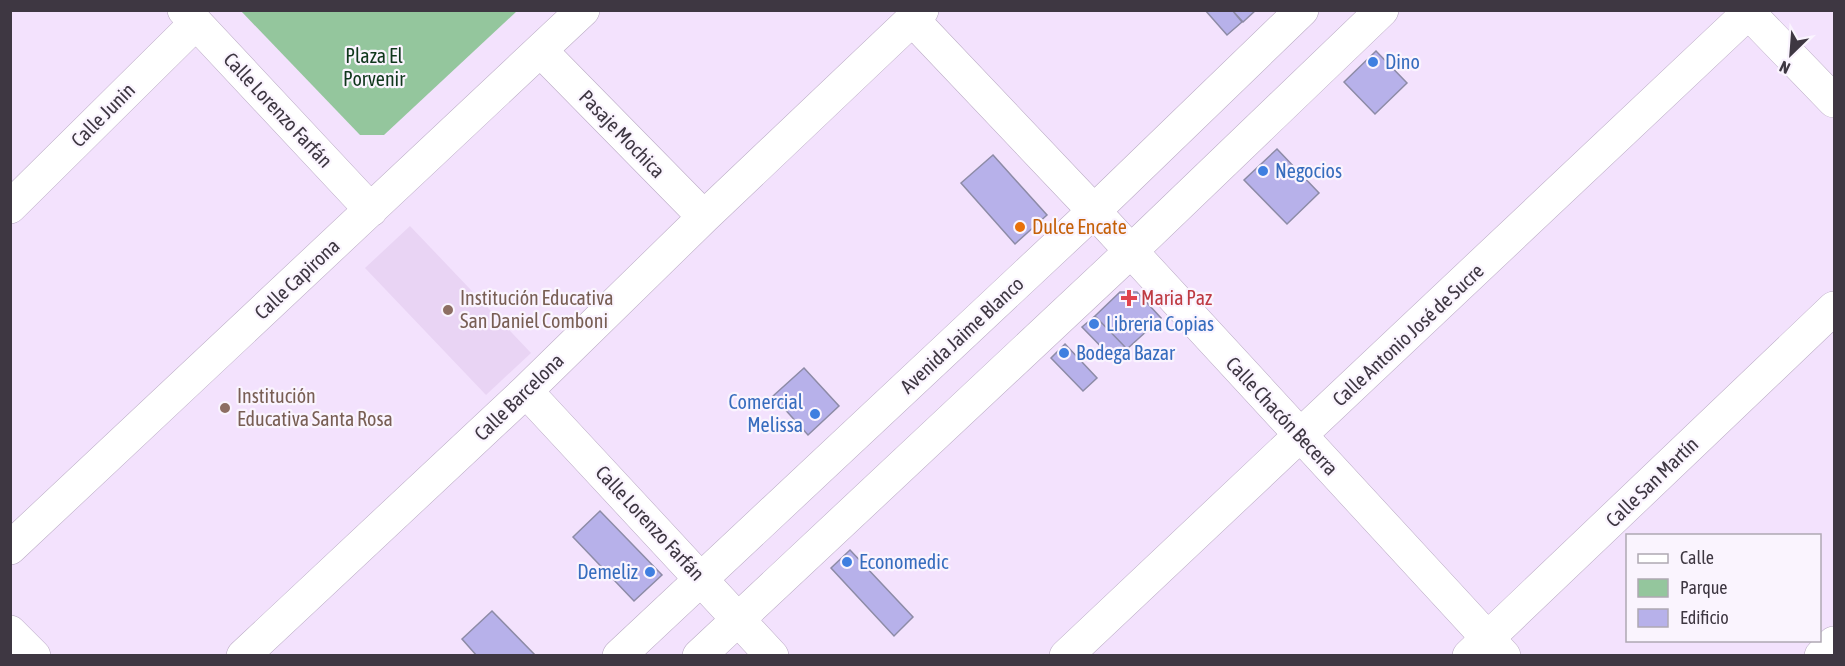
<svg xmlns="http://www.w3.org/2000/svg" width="1845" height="666" viewBox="0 0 1845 666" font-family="'Asap Condensed',sans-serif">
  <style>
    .built { fill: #e9d4f4 }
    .green { fill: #94c69d }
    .building { fill: #b7b1ea; stroke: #8d8ba6; stroke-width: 1.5 }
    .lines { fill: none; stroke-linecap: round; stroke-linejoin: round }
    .street-casing { stroke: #baabc4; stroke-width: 34 }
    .secondary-casing { stroke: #baabc4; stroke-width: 34 }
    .street { stroke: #fff; stroke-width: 33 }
    .secondary { stroke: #fff; stroke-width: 33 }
    .shop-dot { fill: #3f7fe0; stroke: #faf4fe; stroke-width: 2 }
    .food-dot { fill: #e8710a; stroke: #faf4fe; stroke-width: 2 }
    .health-dot { fill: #e0444e; stroke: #faf4fe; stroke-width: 2 }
    .education-dot { fill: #8d6e63; stroke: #faf4fe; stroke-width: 2 }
    .labels { text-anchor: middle; stroke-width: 4.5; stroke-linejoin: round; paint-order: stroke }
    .park-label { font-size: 20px; fill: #0f371b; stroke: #faf4fe }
    .shop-label { font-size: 20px; fill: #366cbe; stroke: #faf4fe; text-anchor: start }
    .street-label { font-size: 20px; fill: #3e3742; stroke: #faf4fe }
    .food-label { font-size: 20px; fill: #c56008; stroke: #faf4fe; text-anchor: start }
    .education-label { font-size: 20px; fill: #785e54; stroke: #faf4fe; text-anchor: start }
    .health-label { font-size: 20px; fill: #be3a42; stroke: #faf4fe; text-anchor: start }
  </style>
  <rect width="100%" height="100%" fill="#f3e2fd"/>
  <path class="built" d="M410,226L531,353L486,395L365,268Z"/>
  <path class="green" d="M241,11H517L384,135H360Z"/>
  <path class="building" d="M1205,10H1232L1242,22L1227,35Z
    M1232,10H1256L1243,22Z
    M1376,51L1407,83L1375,114L1344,82Z
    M1277,149L1319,193L1287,224L1244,180Z
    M993,155L1047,215L1015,244L961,183Z
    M1120,292H1137L1161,318L1127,349L1095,316Z
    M1095,316L1127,349L1115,361L1082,327Z
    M1065,344L1097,378L1083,391L1051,358Z
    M804,368L839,406L808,435L773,396Z
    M600,511L662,575L634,601L573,537Z
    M850,550L913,617L894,636L831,568Z
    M492,611L536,656H477L462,639Z"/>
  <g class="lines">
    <defs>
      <path id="street" d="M184,10L371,210
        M912,19L1094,211L1504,656
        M541,51L704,217
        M10,207L196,23
        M526,391L772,656
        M10,548L583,10
        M243,656L526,391L704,217L922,10
        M1066,656L1748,13
        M1469,656L1834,308
        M1821,656L1834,643"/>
      <path id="secondary" d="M1746,10L1834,101
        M10,632L34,656
        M619,656L1094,211L1302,10
        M699,656L1130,252L1382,10"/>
    </defs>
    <use href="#street" class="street-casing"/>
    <use href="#secondary" class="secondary-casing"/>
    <use href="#street" class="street"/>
    <use href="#secondary" class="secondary"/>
  </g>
  <g class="shop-dot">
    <circle cx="1373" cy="62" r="6"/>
    <circle cx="1263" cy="171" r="6"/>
    <circle cx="1094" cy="324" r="6"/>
    <circle cx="1064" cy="353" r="6"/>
    <circle cx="815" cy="414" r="6"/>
    <circle cx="847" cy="562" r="6"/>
    <circle cx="650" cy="572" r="6"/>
  </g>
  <circle class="food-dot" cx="1020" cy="227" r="6"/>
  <path class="health-dot" d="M1126 289h6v6h6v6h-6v6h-6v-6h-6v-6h6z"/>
  <g class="education-dot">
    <circle cx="448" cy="310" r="6"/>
    <circle cx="225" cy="408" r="6"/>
  </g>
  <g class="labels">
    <g class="park-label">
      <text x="374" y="63">Plaza El<tspan x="374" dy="23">Porvenir</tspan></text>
    </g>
    <g class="shop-label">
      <text x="1385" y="69">Dino</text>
      <text x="1275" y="178">Negocios</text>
      <text x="1106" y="331">Libreria Copias</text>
      <text x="1076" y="360">Bodega Bazar</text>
      <text x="803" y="409" text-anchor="end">Comercial<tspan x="803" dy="23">Melissa</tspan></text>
      <text x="859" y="569">Economedic</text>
      <text x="638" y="579" text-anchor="end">Demeliz</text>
    </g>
    <g class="street-label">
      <text transform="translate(278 110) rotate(47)" y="7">Calle Lorenzo Farfán</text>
      <text transform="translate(103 115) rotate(-45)" y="7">Calle Junin</text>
      <text transform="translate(622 134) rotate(46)" y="7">Pasaje Mochica</text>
      <text transform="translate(297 279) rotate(-43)" y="7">Calle Capirona</text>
      <text transform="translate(962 335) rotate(-43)" y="7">Avenida Jaime Blanco</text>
      <text transform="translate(1408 335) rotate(-43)" y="7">Calle Antonio José de Sucre</text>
      <text transform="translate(519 397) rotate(-44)" y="7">Calle Barcelona</text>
      <text transform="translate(1282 416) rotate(47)" y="7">Calle Chacón Becerra</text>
      <text transform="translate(1652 482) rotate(-44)" y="7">Calle San Martín</text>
      <text transform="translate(650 523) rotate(47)" y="7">Calle Lorenzo Farfán</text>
    </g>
    <g class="food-label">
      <text x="1032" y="234">Dulce Encate</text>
    </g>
    <g class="education-label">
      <text x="460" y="305">Institución Educativa<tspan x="460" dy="23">San Daniel Comboni</tspan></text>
      <text x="237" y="403">Institución<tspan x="237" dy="23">Educativa Santa Rosa</tspan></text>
    </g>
    <g class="health-label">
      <text x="1141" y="305">Maria Paz</text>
    </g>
  </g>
  <rect width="1845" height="666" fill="none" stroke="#3e3742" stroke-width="24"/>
  <rect x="1626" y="534" width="195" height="108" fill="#faf4fe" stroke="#afa8b3" stroke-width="1.5"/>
  <rect x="1638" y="554" width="30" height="9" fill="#ffffff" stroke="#afa8b3" stroke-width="1.5"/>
  <text x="1680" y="564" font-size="18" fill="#3e3742">Calle</text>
  <rect x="1638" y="579" width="30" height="18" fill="#94c69d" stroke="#afa8b3" stroke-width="1.5"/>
  <text x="1680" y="594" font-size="18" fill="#3e3742">Parque</text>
  <rect x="1638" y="609" width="30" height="18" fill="#b7b1ea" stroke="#afa8b3" stroke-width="1.5"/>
  <text x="1680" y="624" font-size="18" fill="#3e3742">Edificio</text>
  <g transform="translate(1791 54) rotate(205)" stroke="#faf4fe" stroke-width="4.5" paint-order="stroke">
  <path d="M0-4.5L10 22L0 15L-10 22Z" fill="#3e3742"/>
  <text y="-9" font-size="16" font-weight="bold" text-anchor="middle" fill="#3e3742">N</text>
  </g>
</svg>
